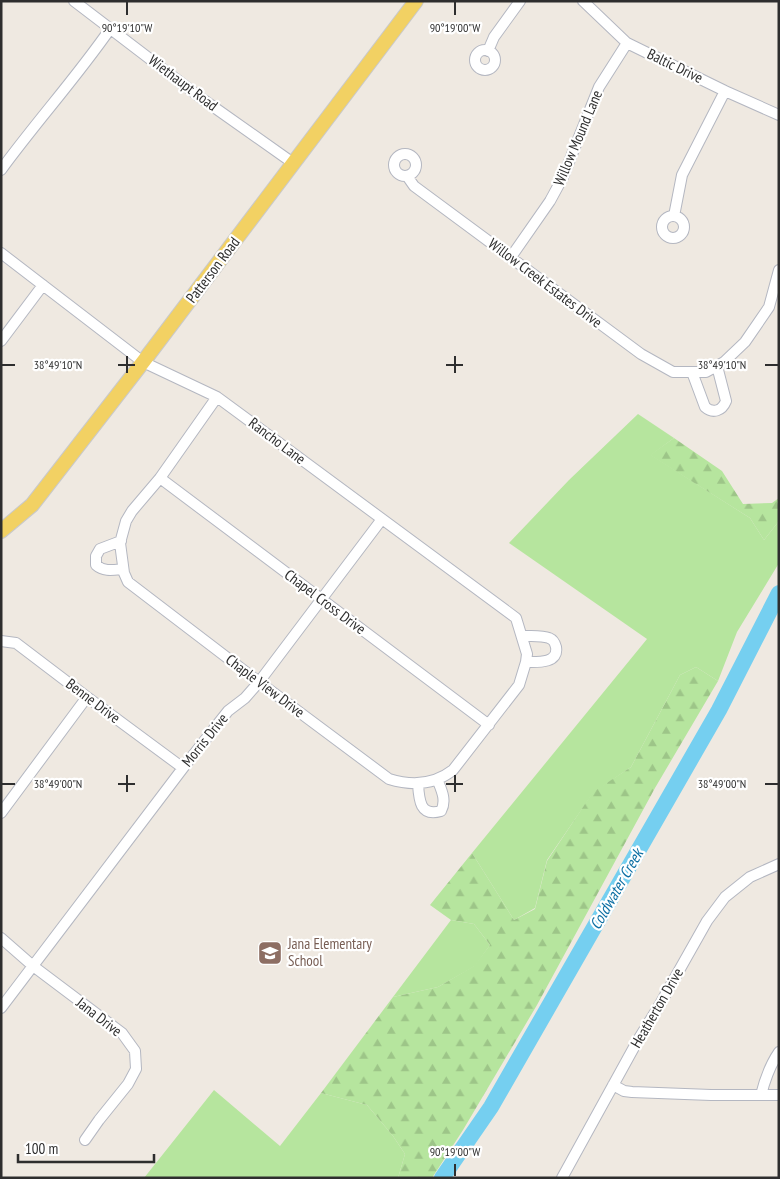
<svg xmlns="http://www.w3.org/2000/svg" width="780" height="1179" viewBox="0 0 780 1179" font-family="'PT Sans Narrow',sans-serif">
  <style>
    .grass { fill: #b6e59e }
    .forest { fill: url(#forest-firs) }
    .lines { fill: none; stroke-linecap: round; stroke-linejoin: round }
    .river { stroke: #75cff0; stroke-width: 16 }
    .minor-casing { stroke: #b4b7c1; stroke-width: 12 }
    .major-casing { stroke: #c9c9c9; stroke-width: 16 }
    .minor { stroke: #fff; stroke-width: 10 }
    .major { stroke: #f2d163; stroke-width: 14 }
    .ticks { fill: none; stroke: #2e2e2e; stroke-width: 2 }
    .labels { text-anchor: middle; stroke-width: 4.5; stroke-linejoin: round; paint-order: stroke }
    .street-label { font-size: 15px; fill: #2e2e2e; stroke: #fff }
    .education-label { font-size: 15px; fill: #785e54; stroke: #fff; text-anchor: start }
    .water-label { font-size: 16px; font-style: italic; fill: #0d6fa3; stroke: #fff }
    .ticks-label { font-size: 12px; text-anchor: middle; fill: #2e2e2e; stroke: #fff; stroke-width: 4.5; stroke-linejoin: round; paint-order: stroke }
  </style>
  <defs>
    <pattern id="forest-firs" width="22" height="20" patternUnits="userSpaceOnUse" patternTransform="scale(1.25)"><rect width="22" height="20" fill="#b6e59e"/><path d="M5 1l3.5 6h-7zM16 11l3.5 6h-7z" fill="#9dc588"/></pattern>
  </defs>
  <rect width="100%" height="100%" fill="#efe9e1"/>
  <path class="grass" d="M638,414L674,438L651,455L750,518L764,540L779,521V563L737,632L718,681L696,667L680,675L631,767L593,793L547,860L535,908L514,920L472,853L647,639L509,543L569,480Z
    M451,920L474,924L490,945L475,966L438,987L393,997Z
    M214,1090L280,1146L321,1093L367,1105L393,1136L405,1154L398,1178H144Z"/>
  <path class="forest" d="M674,438L722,471L743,504L772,503L779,498V521L764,540L750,518L650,455Z
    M696,667L718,681L655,788L537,1005L463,1130L432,1178H398L405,1154L393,1136L367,1105L321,1093L393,997L438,987L474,966L490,945L474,924L451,920L430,905L472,853L514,920L535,909L547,861L593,792L631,767L680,675Z"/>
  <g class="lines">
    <path class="river" d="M442,1178L491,1107L719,710L779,593"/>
    <defs>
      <path id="minor" d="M74,1L201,98L293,163
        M583,1L627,43L725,91L779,115
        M475 60a10 10 0 1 1 20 0a10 10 0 1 1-20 0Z
        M488,51L494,37L520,1
        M394 165a11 11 0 1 1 22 0a11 11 0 1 1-22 0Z
        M1,170C36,122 76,78 110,29
        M407,176L414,186L641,354L673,372H706L724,362L745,342L769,307L779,270
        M674,216L682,175L725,91
        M662 227a11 11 0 1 1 22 0a11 11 0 1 1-22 0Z
        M1,253L143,362L217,397L516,618L527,654L526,662L519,685L453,770C434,785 412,786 389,779L259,682L128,582L124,573L120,543L126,521L132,511L160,478L217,397
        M511,257L550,201L563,177L599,87L627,43
        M1,341L43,285
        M692,372L705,407C713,414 722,411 726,401L717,366
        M160,478L489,725
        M121,541L100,549L96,556V565C104,572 113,570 123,569
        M522,636C531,636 542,635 549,638C554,640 555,643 556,647C559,664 536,662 526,662
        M1,641L16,643L87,697L183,768
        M418,784C419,800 420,817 441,811C447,800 441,789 437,779
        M1,813L87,697
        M1,938L33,966L122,1033L135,1051L136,1069L128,1084L99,1120L85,1140
        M1,1008L183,768L228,711L245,698L259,682L382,519
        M613,1085L624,1091L632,1092L711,1095H779
        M761,1095C765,1079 770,1065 779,1052
        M562,1178L638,1040L659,1006L707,921L725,897L750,877L779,864"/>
      <path id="major" d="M1,531L32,505L143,362L416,1"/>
    </defs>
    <use href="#minor" class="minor-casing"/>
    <use href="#major" class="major-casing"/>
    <use href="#minor" class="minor"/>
    <use href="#major" class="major"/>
  </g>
  <path class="ticks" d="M127,2V15M455,2V15M127,356V373M455,356V373M2,365H15M118,365H135M446,365H463M765,365H778M127,775V792M455,775V792M2,784H15M118,784H135M446,784H463M765,784H778M455,1164V1176"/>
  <defs>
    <symbol id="school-square" viewBox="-11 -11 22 22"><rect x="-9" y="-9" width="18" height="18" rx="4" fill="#8d6e63" stroke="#fff"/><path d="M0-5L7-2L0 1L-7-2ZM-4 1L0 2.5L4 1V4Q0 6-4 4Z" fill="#fff"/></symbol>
  </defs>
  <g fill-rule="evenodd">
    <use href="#school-square" x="256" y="939" width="28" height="28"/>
  </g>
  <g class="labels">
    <g class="street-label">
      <text transform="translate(675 66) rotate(26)" y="5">Baltic Drive</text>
      <text transform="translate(183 83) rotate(37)" y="5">Wiethaupt Road</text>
      <text transform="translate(578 138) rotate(-67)" y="5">Willow Mound Lane</text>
      <text transform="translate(213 270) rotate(-53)" y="5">Patterson Road</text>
      <text transform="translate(545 283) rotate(37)" y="5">Willow Creek Estates Drive</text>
      <text transform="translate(277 441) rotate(37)" y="5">Rancho Lane</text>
      <text transform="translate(325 602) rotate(37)" y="5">Chapel Cross Drive</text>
      <text transform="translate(265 686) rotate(37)" y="5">Chaple View Drive</text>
      <text transform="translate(93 701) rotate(37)" y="5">Benne Drive</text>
      <text transform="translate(205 740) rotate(-51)" y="5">Morris Drive</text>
      <text transform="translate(657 1008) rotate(-60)" y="5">Heatherton Drive</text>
      <text transform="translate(99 1017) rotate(38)" y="5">Jana Drive</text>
    </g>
    <g class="education-label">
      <text x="288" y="949">Jana Elementary<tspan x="288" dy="17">School</tspan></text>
    </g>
    <g class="water-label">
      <text transform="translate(616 889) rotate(-60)" y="6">Coldwater Creek</text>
    </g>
  </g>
  <g class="ticks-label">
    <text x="127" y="32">90°19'10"W</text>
    <text x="455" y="32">90°19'00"W</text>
    <text x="58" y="369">38°49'10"N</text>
    <text x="722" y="369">38°49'10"N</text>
    <text x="58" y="788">38°49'00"N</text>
    <text x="722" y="788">38°49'00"N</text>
    <text x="455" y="1156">90°19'00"W</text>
  </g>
  <rect width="780" height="1179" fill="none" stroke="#2e2e2e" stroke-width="5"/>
  <path d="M18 1154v8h136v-8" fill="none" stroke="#2e2e2e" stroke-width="2.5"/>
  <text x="25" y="1154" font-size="15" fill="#2e2e2e" stroke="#ffffff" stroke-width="4" paint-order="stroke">100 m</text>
</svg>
